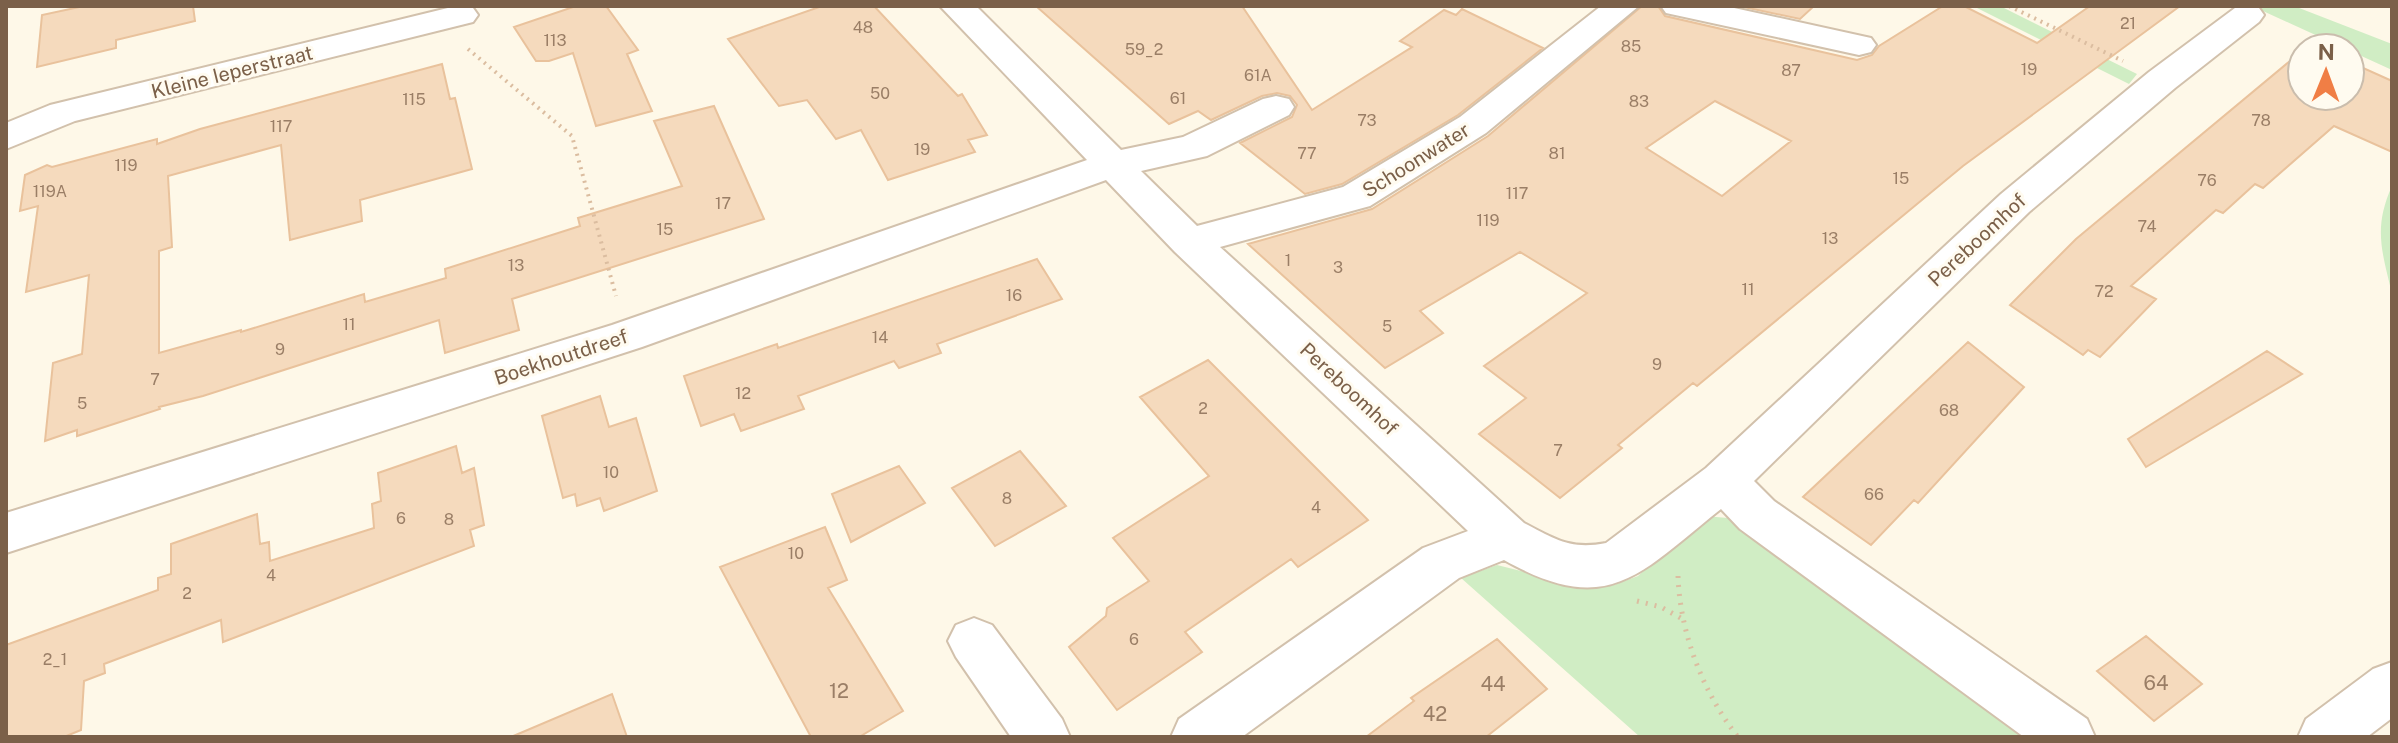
<svg xmlns="http://www.w3.org/2000/svg" width="2398" height="743" viewBox="0 0 2398 743" font-family="'Public Sans',sans-serif">
  <style>
    .green { fill: #d0edc4 }
    .building { fill: #f5dabd; stroke: #e9c29c; stroke-width: 2; fill-rule: evenodd }
    .lines { fill: none; stroke-linecap: round; stroke-linejoin: round }
    .minor-casing { stroke: #d2c1ac; stroke-width: 4 }
    .path-far1 { stroke: #dbbda0; stroke-width: 4; stroke-dasharray: 2 5; stroke-linecap: butt }
    .path { stroke: #dbbda0; stroke-width: 5; stroke-dasharray: 2 7; stroke-linecap: butt }
    .minor { fill: #fff; fill-rule: evenodd }
    .labels { text-anchor: middle; stroke-width: 6; stroke-linejoin: round; paint-order: stroke }
    .number-label { font-size: 16px; fill: #9a7e66 }
    .street-label { font-size: 20px; fill: #7b6049; stroke: #fffbf0 }
    .near-number-label { font-size: 20px; fill: #9a7e66 }
  </style>
  <rect width="100%" height="100%" fill="#fef8e8"/>
  <path class="green" d="M1973,6H2000L2137,74L2129,84Z
    M2252,6H2294L2392,44V70Z
    M2392,186V294C2382,251 2373,228 2392,186Z
    M1704,516L1728,518L2022,737H1640L1461,578L1497,565L1573,584L1614,585L1638,576Z"/>
  <path class="building" d="M84,6H193L195,21L116,40V48L37,67L42,15Z
    M576,6H606L638,50L627,54L652,111L596,126L573,53L549,61H536L514,27Z
    M822,6H874L958,96L962,94L987,135L968,140L975,152L888,180L861,130L836,139L807,100L779,106L728,39Z
    M1036,6H1242L1312,110L1412,47L1400,41L1444,10L1456,15L1462,9L1543,48L1458,115L1342,184L1305,194L1240,143L1292,117L1297,105L1290,96L1277,93L1262,96L1211,120L1198,111L1169,124Z
    M1642,6H1658L1665,16L1857,60L1872,55L1879,46L1943,6H1964L2037,43L2090,6H2180L1963,166L1697,386L1693,383L1618,445L1622,448L1560,498L1479,434L1526,398L1484,366L1587,293L1520,252L1420,311L1443,333L1385,368L1248,244L1372,209L1488,136ZM1715,101L1791,141L1722,196L1646,148Z
    M1739,6H1814L1800,19Z
    M2302,51V96H2350V62L2392,81V152L2334,126L2263,188L2255,184L2223,213L2216,210L2131,286L2156,299L2100,357L2088,350L2083,355L2010,305L2076,239Z
    M442,64L450,99L455,98L472,169L360,200L362,221L290,240L281,145L168,176L172,247L159,251V353L241,330V332L364,294L365,302L446,278L445,269L580,226L578,218L682,186L654,121L714,106L764,219L512,299L519,330L445,353L439,320L203,396L159,407L160,409L77,436V430L45,441L53,363L82,354L89,275L26,292L38,206L20,211L25,175L47,165L52,167L157,139V144L200,129Z
    M1037,259L1062,299L937,344L941,353L899,368L894,361L798,396L804,409L741,431L734,414L701,426L684,376L777,344L778,348Z
    M1968,342L2024,387L1918,503L1914,500L1871,545L1803,497Z
    M2267,351L2302,374L2146,467L2128,439Z
    M1208,360L1368,520L1298,567L1291,559L1185,632L1202,652L1117,710L1069,647L1106,616L1107,608L1149,581L1113,538L1209,476L1140,397Z
    M600,396L609,427L636,418L657,491L604,511L600,498L577,506L575,494L563,498L542,416Z
    M456,446L462,473L474,468L484,525L470,530L474,546L223,642L221,620L104,664L105,673L84,681L81,730L64,737H6V645L158,590V578L171,574V544L257,514L260,544L269,542L270,561L374,528L372,504L381,501L378,473Z
    M1020,451L1066,506L995,546L952,488Z
    M899,466L925,503L851,542L832,494Z
    M825,527L847,580L828,588L903,711L859,737H811L720,567Z
    M2146,636L2202,684L2154,721L2097,671Z
    M1497,639L1547,689L1486,737H1366L1414,701L1411,698Z
    M612,694L627,737H511Z"/>
  <g class="lines">
    <defs>
      <path id="minor" d="M456,6L473,8L478,15L473,22L75,121L6,149V123L50,105Z
        M940,6H976L1121,150L1183,137L1263,99L1276,96L1289,99L1294,107L1289,115L1207,156L1141,171L1197,226L1343,187L1460,117L1601,6H1639L1486,133L1370,206L1220,247L1524,523C1555,539 1570,550 1606,543L1706,468L2001,194L2149,72L2235,8H2259L2264,15L2259,22L2175,88L2029,212L1754,481L1774,501L2087,719L2095,737H2024L1740,529L1721,509C1639,574 1609,619 1504,560L1459,578L1242,737H1171L1179,719L1423,548L1468,531L1175,252L1106,180L642,347L6,553V513L612,325L1087,160Z
        M1661,6H1725L1871,38L1876,45L1871,52L1859,55L1666,13Z
        M974,618L992,625L1062,719L1070,737H1011L956,657L948,641L956,625Z
        M2392,662V718L2367,737H2298L2306,719L2373,669Z"/>
    </defs>
    <use href="#minor" class="minor-casing"/>
    <path class="path-far1" d="M2009,6L2123,61
      M468,49L572,136L616,296"/>
    <path class="path" d="M1678,576C1680,633 1703,693 1738,737
      M1637,601L1661,607L1686,621"/>
    <use href="#minor" class="minor"/>
  </g>
  <g class="labels">
    <g class="number-label">
      <text x="2128" y="29">21</text>
      <text x="863" y="33">48</text>
      <text x="555" y="46">113</text>
      <text x="1631" y="52">85</text>
      <text x="1144" y="55">59_2</text>
      <text x="2029" y="75">19</text>
      <text x="1791" y="76">87</text>
      <text x="1258" y="81">61A</text>
      <text x="880" y="99">50</text>
      <text x="1178" y="104">61</text>
      <text x="414" y="105">115</text>
      <text x="1639" y="107">83</text>
      <text x="1367" y="126">73</text>
      <text x="2261" y="126">78</text>
      <text x="281" y="132">117</text>
      <text x="922" y="155">19</text>
      <text x="1307" y="159">77</text>
      <text x="1557" y="159">81</text>
      <text x="126" y="171">119</text>
      <text x="1901" y="184">15</text>
      <text x="2207" y="186">76</text>
      <text x="50" y="197">119A</text>
      <text x="1517" y="199">117</text>
      <text x="723" y="209">17</text>
      <text x="1488" y="226">119</text>
      <text x="2147" y="232">74</text>
      <text x="665" y="235">15</text>
      <text x="1830" y="244">13</text>
      <text x="1288" y="266">1</text>
      <text x="516" y="271">13</text>
      <text x="1338" y="273">3</text>
      <text x="1748" y="295">11</text>
      <text x="2104" y="297">72</text>
      <text x="1014" y="301">16</text>
      <text x="349" y="330">11</text>
      <text x="1387" y="332">5</text>
      <text x="880" y="343">14</text>
      <text x="280" y="355">9</text>
      <text x="1657" y="370">9</text>
      <text x="155" y="385">7</text>
      <text x="743" y="399">12</text>
      <text x="82" y="409">5</text>
      <text x="1203" y="414">2</text>
      <text x="1949" y="416">68</text>
      <text x="1558" y="456">7</text>
      <text x="611" y="478">10</text>
      <text x="1874" y="500">66</text>
      <text x="1007" y="504">8</text>
      <text x="1316" y="513">4</text>
      <text x="401" y="524">6</text>
      <text x="449" y="525">8</text>
      <text x="796" y="559">10</text>
      <text x="271" y="581">4</text>
      <text x="187" y="599">2</text>
      <text x="1134" y="645">6</text>
      <text x="55" y="665">2_1</text>
    </g>
    <g class="street-label">
      <text transform="translate(232 72) rotate(-14)" y="7">Kleine Ieperstraat</text>
      <text transform="translate(1416 160) rotate(-32)" y="7">Schoonwater</text>
      <text transform="translate(1977 240) rotate(-43)" y="7">Pereboomhof</text>
      <text transform="translate(561 357) rotate(-18)" y="7">Boekhoutdreef</text>
      <text transform="translate(1349 389) rotate(43)" y="7">Pereboomhof</text>
    </g>
    <g class="near-number-label">
      <text x="2156" y="690">64</text>
      <text x="1493" y="691">44</text>
      <text x="839" y="698">12</text>
      <text x="1435" y="721">42</text>
    </g>
  </g>
  <rect width="2398" height="743" fill="none" stroke="#7b6049" stroke-width="16"/>
  <g transform="translate(2326 72) rotate(1)"><circle r="38" fill="#fffbf0" stroke="#cabdad" stroke-width="2"/>
  <path d="M0-6L14 30L0 20L-14 30Z" fill="#f07e45"/>
  <text y="-12" font-size="22" font-weight="bold" text-anchor="middle" fill="#7b6049">N</text>
  </g>
</svg>
